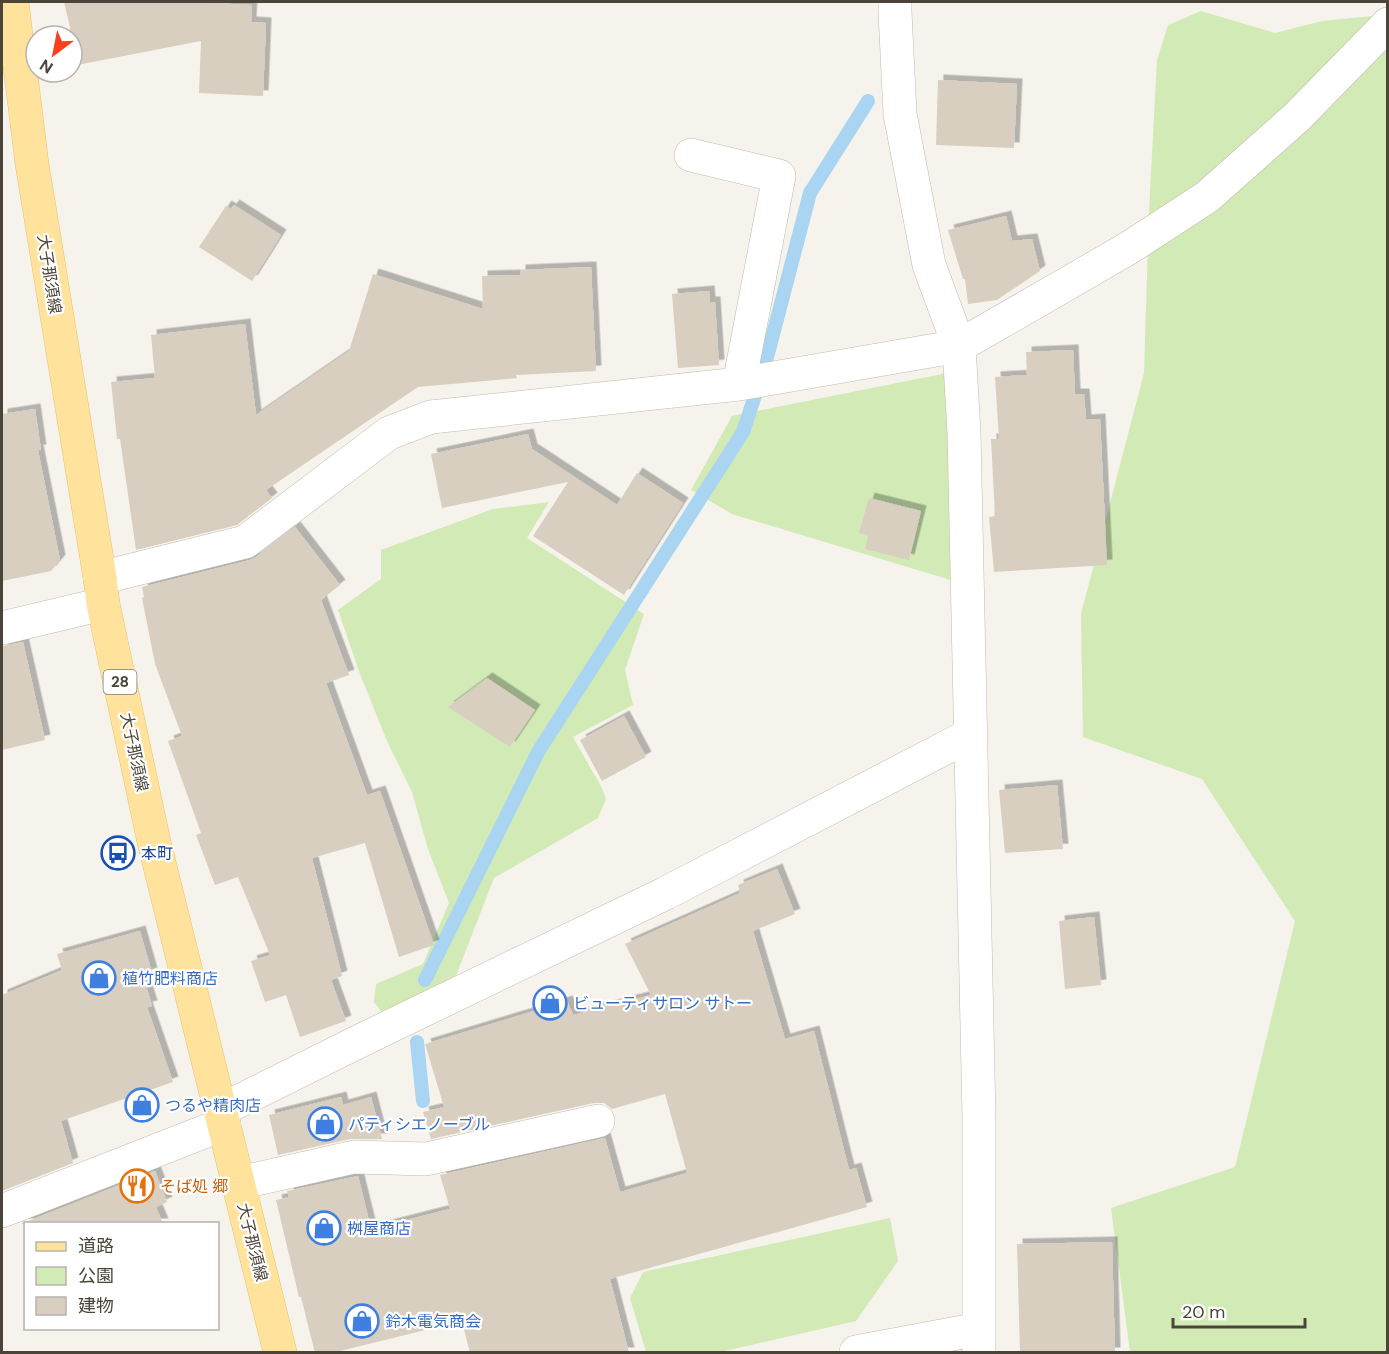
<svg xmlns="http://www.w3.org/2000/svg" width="1389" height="1354" viewBox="0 0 1389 1354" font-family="'DM Sans','Noto Sans JP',sans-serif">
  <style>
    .green { fill: #d2eab5 }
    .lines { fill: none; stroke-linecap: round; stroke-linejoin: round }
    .stream { stroke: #a9d4f2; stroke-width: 14 }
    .building { fill: #d8cfc1; filter: url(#shadow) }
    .minor-casing { stroke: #c2bbae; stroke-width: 34 }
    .major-casing { stroke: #e6c16a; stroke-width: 34 }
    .minor { stroke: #fff; stroke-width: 33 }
    .major { stroke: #ffe39c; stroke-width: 33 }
    .labels { text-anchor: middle; stroke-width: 4.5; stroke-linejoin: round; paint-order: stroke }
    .shield { fill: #fff; stroke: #817c74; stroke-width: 1.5 }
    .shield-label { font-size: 15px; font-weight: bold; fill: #4b4439 }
    .street-label { font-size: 16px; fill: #4b4439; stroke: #fff }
    .transit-label { font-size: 16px; fill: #164399; stroke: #fff; text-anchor: start }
    .shop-label { font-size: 16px; fill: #366cbe; stroke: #fff; text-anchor: start }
    .food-label { font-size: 16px; fill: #c56008; stroke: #fff; text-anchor: start }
  </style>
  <defs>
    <filter id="shadow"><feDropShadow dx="5.5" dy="-5.5" stdDeviation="0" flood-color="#0004"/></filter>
  </defs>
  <rect width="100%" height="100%" fill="#f6f3ec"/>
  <path class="green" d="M1387,10V1352H1130L1111,1208L1235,1167L1295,921L1202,779L1083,737L1081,614L1144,373L1149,211L1157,60L1168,25L1201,11L1275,33L1322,21L1383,15Z
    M947,373L954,581L732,514L691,490L732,416Z
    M549,502L527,538L644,614L625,670L633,705L573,737L602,788L606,799L598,818L494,878L452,986L386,1018L374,1002L376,984L423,964L449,903L428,849L412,792L387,741L360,674L338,610L381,579V550L493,509Z
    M890,1218L898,1261L856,1321L720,1352H646L630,1298L643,1272Z"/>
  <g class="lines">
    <path class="stream" d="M425,980L538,752L743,432L765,365L810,193L868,101
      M417,1042L423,1101"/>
  </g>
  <path class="building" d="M64,2H191L252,5L251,22L266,23L263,96L199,93L201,41L72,66V36Z
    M938,80L1017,84L1014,148L936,145Z
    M234,205L281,235L252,281L199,247L226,206L231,209Z
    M1006,216L1012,241L1032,239L1040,271L997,300L968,304L965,279H963L948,230Z
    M591,267L596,371L516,375L517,378L418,387L266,490L272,498L237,525L136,550L120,439H117L111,382L155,378L151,335L245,324L256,415L349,351L373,274L483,309L482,276L520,275V270Z
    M709,291L710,302H715L719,365L678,368L672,294Z
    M1073,350L1075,394H1084L1086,420L1100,419L1107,565L994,572L989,517L995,516L991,439H999L995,377L1027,375L1026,352Z
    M35,409L41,450H38L60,560L51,571L2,581V414Z
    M528,434L532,449L617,505L637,473L683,503L624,595L533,536L568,482L442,508L431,454Z
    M869,498L921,511L909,560L865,549L868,535L859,533Z
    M295,527L340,585L321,600L349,675L326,683L367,795L380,791L434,945L399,957L365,843L312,858L342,976L331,980L346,1021L300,1037L286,995L265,1002L251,961L270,955L238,877L215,885L196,835L201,833L168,741L182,736L155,664L142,598L144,597L142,587L250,560L256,557Z
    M23,642L45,740L2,750V646Z
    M487,678L535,710L510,747L448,707Z
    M624,716L646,757L602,781L580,740Z
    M1057,785L1063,849L1005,853L999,790Z
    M777,869L795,914L753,931L785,1039L814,1031L849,1170L856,1168L867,1207L610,1279L629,1353H470L462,1321L332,1353H315L301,1297H299L276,1200L289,1197L287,1191L358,1176L371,1229L450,1209L440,1175L605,1138L620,1192L687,1173L665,1094L612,1109L604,1103H594L431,1139L423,1112L444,1107L425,1044L567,1001L573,1015L651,995L625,944L740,893L738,885Z
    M1094,917L1101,985L1065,989L1059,921Z
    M140,931L152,973L143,976L152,1006L147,1007L173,1082L61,1121L73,1163L2,1191V995L62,970L57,954Z
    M341,1097L343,1105L371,1097L382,1139H350L278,1155L269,1115Z
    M155,1171L167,1202L156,1207L163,1224H21Z
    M1112,1242L1115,1353H1020L1017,1244Z"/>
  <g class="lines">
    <defs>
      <path id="minor" d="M895,2V12L900,114L929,265L959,346L964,433L979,1117V1352
        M691,155L779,176L739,384
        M100,578L245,542L389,433L431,417L739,384L959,346L1127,249L1207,197L1297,117L1388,24
        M2,628L103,604
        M221,1110L368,1037L666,893L970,735
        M239,1183L354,1157L426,1159L598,1121
        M2,1211L224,1124
        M856,1352L979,1329"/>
      <path id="major" d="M12,2L32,164L100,578L103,604L154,842L280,1352"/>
    </defs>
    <use href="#minor" class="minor-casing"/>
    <use href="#major" class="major-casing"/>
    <use href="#minor" class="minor"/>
    <use href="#major" class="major"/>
  </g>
  <defs>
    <symbol id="bus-ring" viewBox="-11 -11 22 22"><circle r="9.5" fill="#fff" stroke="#1a4fb4" stroke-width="1.5"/><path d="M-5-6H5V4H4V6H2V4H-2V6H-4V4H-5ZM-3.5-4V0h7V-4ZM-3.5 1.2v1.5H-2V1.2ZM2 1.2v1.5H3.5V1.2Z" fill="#1a4fb4"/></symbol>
    <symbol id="shop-ring" viewBox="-11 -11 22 22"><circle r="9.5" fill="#fff" stroke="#3f7fe0" stroke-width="1.5"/><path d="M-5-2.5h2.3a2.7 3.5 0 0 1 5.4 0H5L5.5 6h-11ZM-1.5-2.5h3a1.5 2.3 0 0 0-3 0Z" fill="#3f7fe0"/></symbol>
    <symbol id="restaurant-ring" viewBox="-11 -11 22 22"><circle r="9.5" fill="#fff" stroke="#e8710a" stroke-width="1.5"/><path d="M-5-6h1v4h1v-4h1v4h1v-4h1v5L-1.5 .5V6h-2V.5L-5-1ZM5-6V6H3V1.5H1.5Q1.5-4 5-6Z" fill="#e8710a"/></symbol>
  </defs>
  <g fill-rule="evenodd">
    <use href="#bus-ring" x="99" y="834" width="38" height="38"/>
    <use href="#shop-ring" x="80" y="959" width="38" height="38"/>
    <use href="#shop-ring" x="531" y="984" width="38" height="38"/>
    <use href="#shop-ring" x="123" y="1086" width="38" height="38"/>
    <use href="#shop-ring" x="306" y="1105" width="38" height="38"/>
    <use href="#restaurant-ring" x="118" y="1167" width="38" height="38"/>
    <use href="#shop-ring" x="305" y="1209" width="38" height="38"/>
    <use href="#shop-ring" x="343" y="1302" width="38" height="38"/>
  </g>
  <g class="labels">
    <rect class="shield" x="103.5" y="670" width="33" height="24" rx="4.5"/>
    <g class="shield-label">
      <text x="120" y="687">28</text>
    </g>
    <g class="street-label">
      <text transform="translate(50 274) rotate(81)" y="6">大子那須線</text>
      <text transform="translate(135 752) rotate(78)" y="6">大子那須線</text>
      <text transform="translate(253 1242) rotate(76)" y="6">大子那須線</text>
    </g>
    <g class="transit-label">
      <text x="141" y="859">本町</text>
    </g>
    <g class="shop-label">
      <text x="122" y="984">植竹肥料商店</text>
      <text x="573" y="1009">ビューティサロン サトー</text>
      <text x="165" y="1111">つるや精肉店</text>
      <text x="348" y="1130">パティシエノーブル</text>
      <text x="347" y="1234">桝屋商店</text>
      <text x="385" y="1327">鈴木電気商会</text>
    </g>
    <g class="food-label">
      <text x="160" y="1192">そば処 郷</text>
    </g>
  </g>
  <rect width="1389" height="1354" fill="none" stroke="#4b4439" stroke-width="6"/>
  <rect x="24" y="1222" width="195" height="108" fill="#ffffff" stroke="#b7b4b0" stroke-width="1.5"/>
  <rect x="36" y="1242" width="30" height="9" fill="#ffe39c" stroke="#b7b4b0" stroke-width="1.5"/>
  <text x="78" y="1252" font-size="18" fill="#4b4439">道路</text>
  <rect x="36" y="1267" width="30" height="18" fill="#d2eab5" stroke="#b7b4b0" stroke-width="1.5"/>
  <text x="78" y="1282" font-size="18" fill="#4b4439">公園</text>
  <rect x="36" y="1297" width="30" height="18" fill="#d8cfc1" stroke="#b7b4b0" stroke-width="1.5"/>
  <text x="78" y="1312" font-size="18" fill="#4b4439">建物</text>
  <g transform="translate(54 54) rotate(212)"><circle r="28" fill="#ffffff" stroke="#b7b4b0" stroke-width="1.5"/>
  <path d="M0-4.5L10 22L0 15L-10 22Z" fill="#fc3f1d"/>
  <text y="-9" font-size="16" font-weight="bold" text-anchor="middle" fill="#4b4439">N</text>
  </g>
  <path d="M1173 1318v9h132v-9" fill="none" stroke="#4b4439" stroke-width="3"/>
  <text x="1182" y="1318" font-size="18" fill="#4b4439" stroke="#ffffff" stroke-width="4.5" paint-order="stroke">20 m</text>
</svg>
